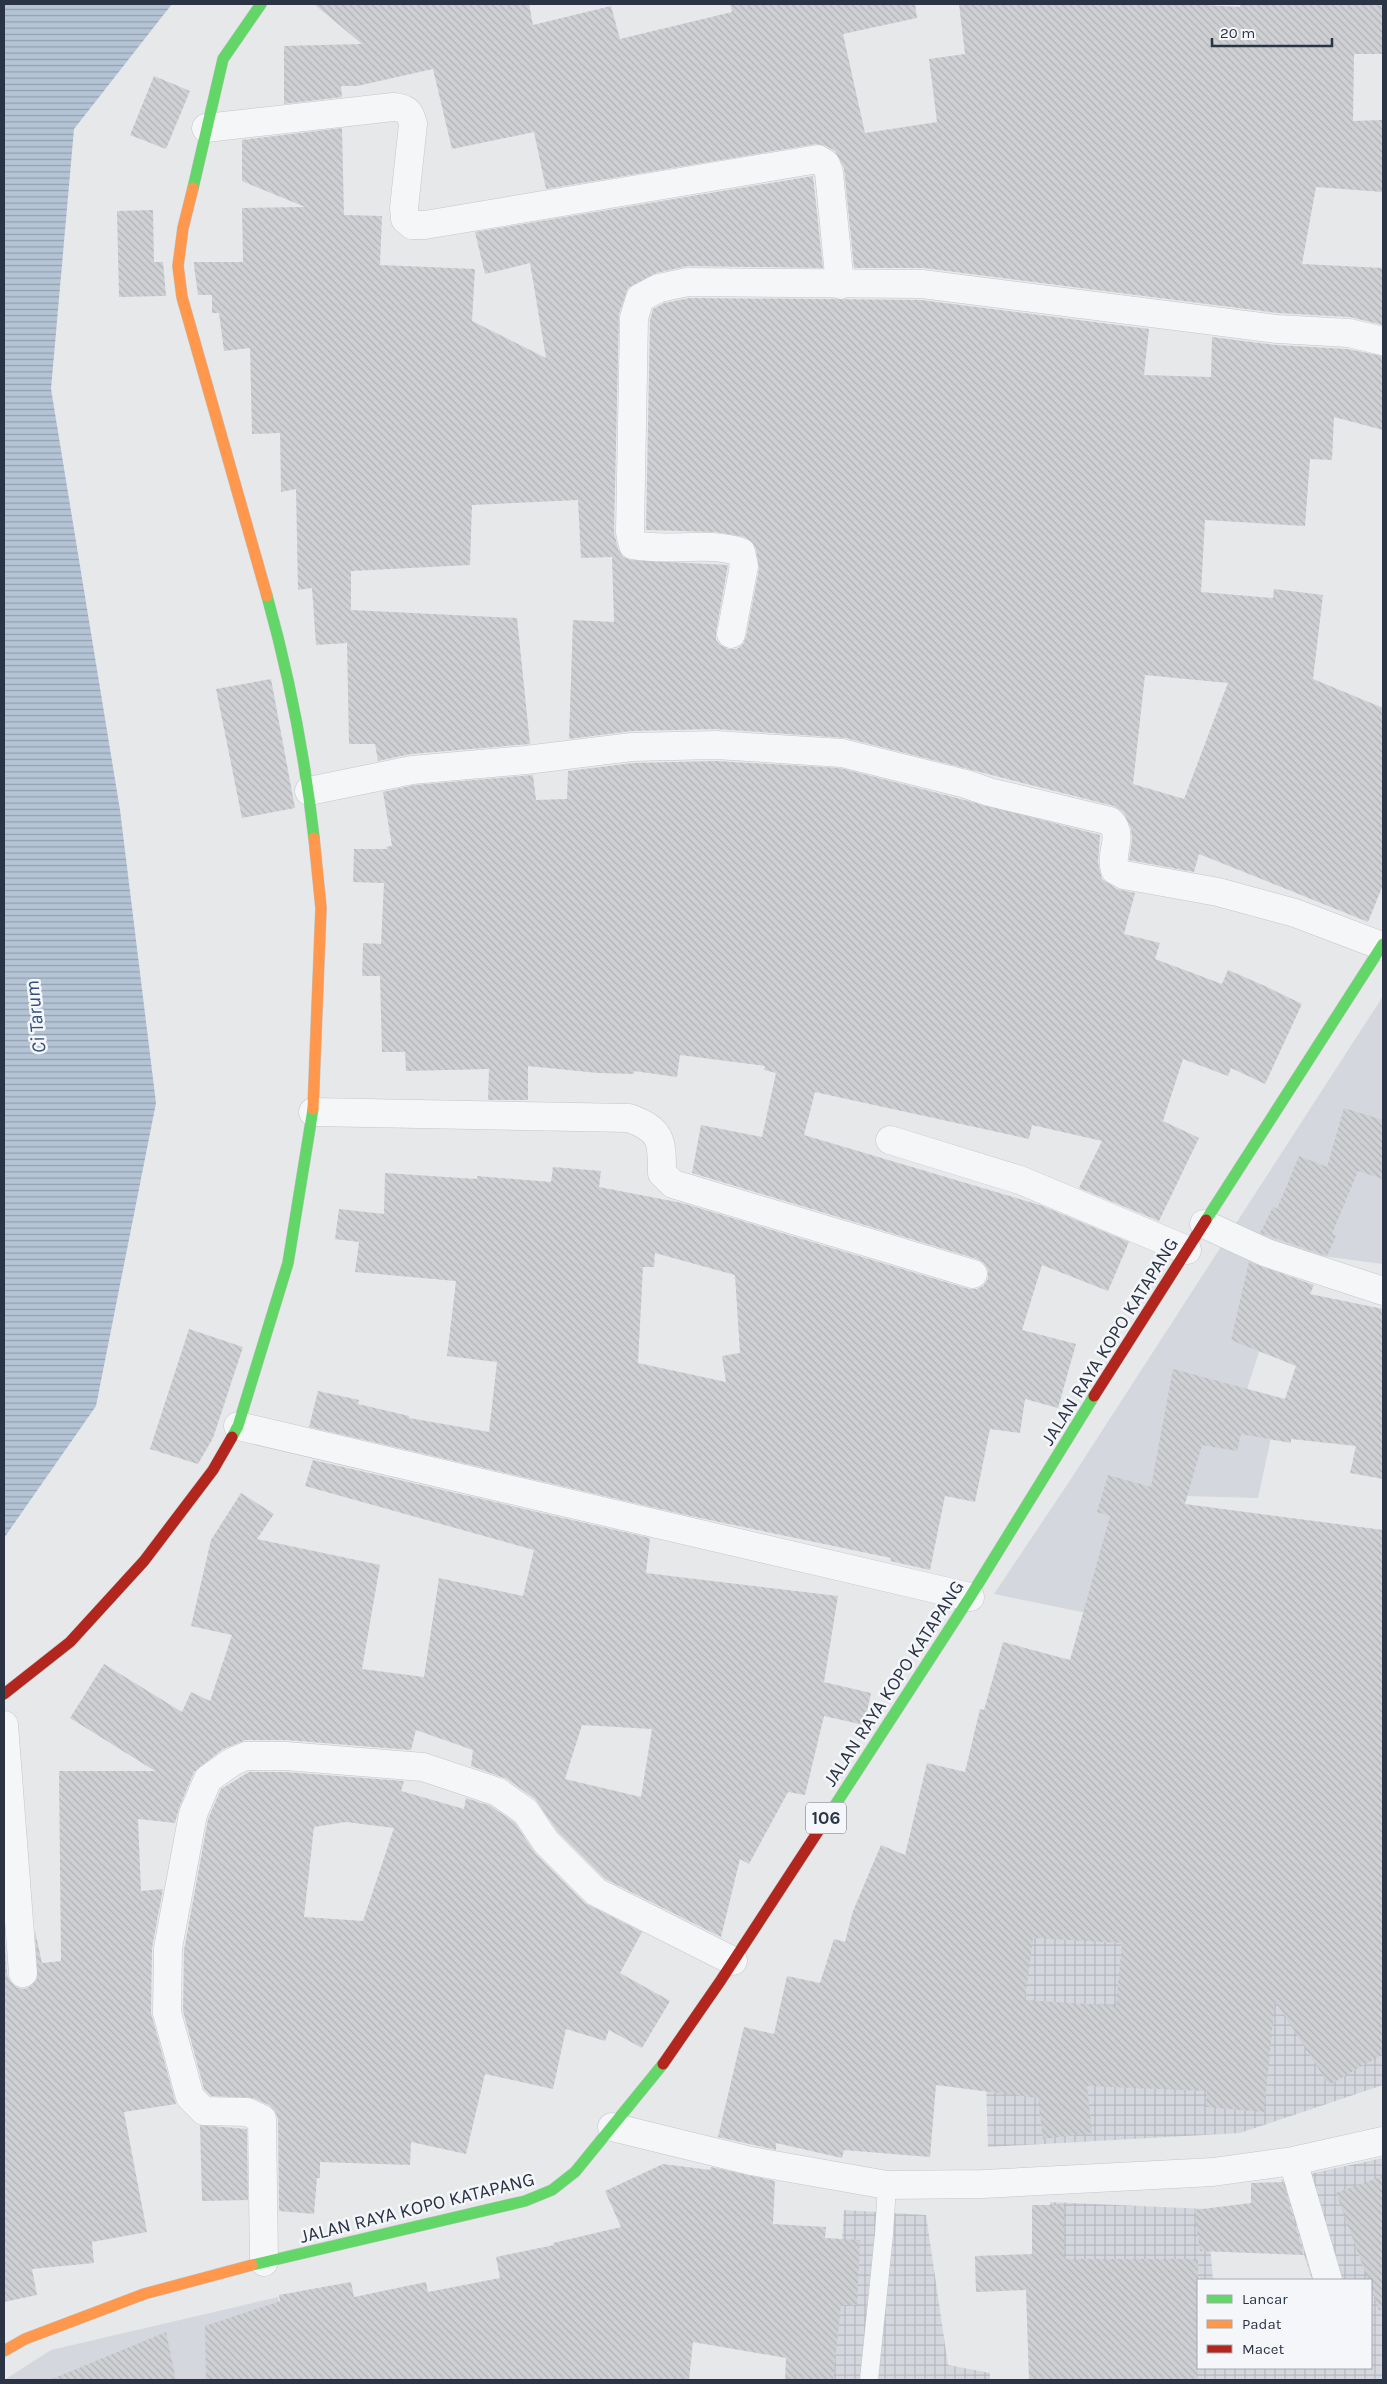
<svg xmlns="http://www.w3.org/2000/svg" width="1387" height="2384" viewBox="0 0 1387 2384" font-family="Karla,sans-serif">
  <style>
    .built { fill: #d4d7dd }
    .industrial { fill: url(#industrial-grid) }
    .water { fill: url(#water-rules) }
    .building { fill: url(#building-back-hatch); fill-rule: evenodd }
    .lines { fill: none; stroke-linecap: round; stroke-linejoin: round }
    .lane-casing { stroke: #c4c6c8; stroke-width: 19 }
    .street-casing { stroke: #c4c6c8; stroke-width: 29 }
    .fast-casing { stroke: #c4c6c8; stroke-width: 12 }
    .slow-casing { stroke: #c4c6c8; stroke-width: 12 }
    .jam-casing { stroke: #c4c6c8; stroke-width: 12 }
    .lane { stroke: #f5f6f7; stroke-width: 18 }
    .street { stroke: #f5f6f7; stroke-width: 28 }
    .fast { stroke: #63d668; stroke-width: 11 }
    .slow { stroke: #ff974d; stroke-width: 11 }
    .jam { stroke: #b3261e; stroke-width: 11 }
    .labels { text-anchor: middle; stroke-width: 5; stroke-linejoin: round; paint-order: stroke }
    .shield { fill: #f4f6f9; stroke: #676e7b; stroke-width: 1 }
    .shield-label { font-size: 18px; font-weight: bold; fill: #2b3445 }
    .street-label { font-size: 19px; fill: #2b3445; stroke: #f4f6f9 }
    .water-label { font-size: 20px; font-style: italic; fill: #34527a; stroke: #f4f6f9 }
  </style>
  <defs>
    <pattern id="industrial-grid" width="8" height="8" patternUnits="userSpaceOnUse" patternTransform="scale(1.25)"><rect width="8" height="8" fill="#d4d7dd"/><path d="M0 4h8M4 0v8" fill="none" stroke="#b6b9bf"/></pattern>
    <pattern id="water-rules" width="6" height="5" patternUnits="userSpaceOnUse" patternTransform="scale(1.25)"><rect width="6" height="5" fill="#b4c4d5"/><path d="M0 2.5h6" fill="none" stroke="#93a0af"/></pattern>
    <pattern id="building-back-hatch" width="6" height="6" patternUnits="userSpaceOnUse" patternTransform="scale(1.25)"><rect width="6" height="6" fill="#ced0d3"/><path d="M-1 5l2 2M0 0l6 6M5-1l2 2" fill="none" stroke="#b1b3b6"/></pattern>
  </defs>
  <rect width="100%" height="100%" fill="#e6e8ea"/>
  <path class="built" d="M1383,996V1264L1291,1252L1234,1430L1272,1433L1258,1498L1186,1496L1159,1628L994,1594L1067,1485Z
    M278,2297L291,2380H4L51,2350Z"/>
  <path class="industrial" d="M1383,1648V2085L1240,2133L988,2147L986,2084L937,2031L959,1865L1291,1774Z
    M1383,2158V2380H1058L1050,2202L1207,2209L1213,2280H1198V2368H1371V2280H1312L1281,2180Z
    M844,2210L926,2215L948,2365L990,2373V2380H833Z"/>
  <path class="water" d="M4,4H172L74,129L51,389L120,810L156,1103L96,1406L4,1538Z"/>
  <path class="building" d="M314,4H529L533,25L611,6L620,39L732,12L730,4H915L917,18L843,34L865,133L937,122L929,59L965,54L959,4H1190L1240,7V4H1383V54H1354L1353,121L1383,120V192L1316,187L1302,264L1383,268V325L1350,317L1278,313L924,268H854L844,168L835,151L826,146L816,144L546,189L534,132L452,149L433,69L357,86H341L342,97L284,104V46L362,44Z
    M154,76L190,91L166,149L130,135Z
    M342,128L344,215L382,216L380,265L475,269L472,321L546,358L530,263L485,274L475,232L813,176L823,268L688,266L656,273L628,288L619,314L614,532L618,549L623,557L631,560L728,565L716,632V640L720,645L728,649H737L743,644L746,637L759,569L756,549L752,542L745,537L716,532L646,530L650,320L653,309L664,303L690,298L921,300L1149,329L1144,375L1211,377L1212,337L1276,345L1347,349L1383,356V430L1334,417L1332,460L1310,459L1305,526L1205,520L1201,592L1273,598L1274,589L1323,595L1313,679L1383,708V885L1368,922L1199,854L1194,872L1129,860L1132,840L1131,828L1123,812L1114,806L846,738L716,729L632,731L569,739L573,620L614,622L612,557L581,558L578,500L472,505L470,565L351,571V610L517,618L530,744L411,754L378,761L375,744H349L347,643L316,645L312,588L298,590L296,489L281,492L280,433L252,434L250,348L224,351L219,313H212V295H198L194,266V262H243L242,208L305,207L242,181V140ZM1145,675L1228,683L1184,799L1133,784Z
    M153,210L154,262H163L166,296L119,297L117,211Z
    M271,679L295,808L242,818L216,689Z
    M716,761L840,768L1100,835L1098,863L1102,879L1117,889L1135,893L1124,934L1160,943L1155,959L1222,984L1228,970L1265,986L1302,1004L1265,1084L1231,1068L1228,1076L1183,1059L1163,1121L1199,1138L1159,1221L1079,1188L1102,1141L1032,1125L1029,1139L815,1092L804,1135L1040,1205L1129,1242L1108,1291L1042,1265L1022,1330L1076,1344L1058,1408L1025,1399L1020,1433L990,1429L975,1502L945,1496L930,1570L890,1561L891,1558L686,1515L309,1427L318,1391L359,1400L358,1404L409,1416V1418L489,1432L497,1362L447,1356L456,1281L355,1272L359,1242L335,1239L339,1209L384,1214L385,1173L477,1179V1176L551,1182L553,1167L601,1171L599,1187L682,1203L969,1289H977L983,1286L988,1279V1270L984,1263L977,1259L692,1173L701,1125L762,1137L776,1073L764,1070L765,1066L680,1055L677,1077L634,1071V1074L598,1073L528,1066V1100H488L489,1069L406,1071L405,1052H382L380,976H362L363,943L381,944L384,883L353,882L354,849H387L386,847L392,846L383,792L414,785L533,775L536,800L567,799L568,771L633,763ZM655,1253L735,1275L740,1353L722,1356L726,1382L638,1363L643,1267H654Z
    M1344,1108L1383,1120V1179L1358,1171L1332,1234L1336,1236L1327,1256L1260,1233L1273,1207L1277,1209L1299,1156L1327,1167Z
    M1249,1262L1314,1285L1310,1294L1383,1309V1479L1350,1473L1356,1446L1291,1439V1443L1241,1434L1237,1451L1202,1445L1185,1504L1383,1530V2054L1329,2085L1275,2001L1264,2112L1206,2107L1207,2091L1087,2086L1092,2133L1043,2139L1038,2098L936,2085L930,2157L844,2150L842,2158L776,2143V2150L718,2137L744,2027L774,2034L787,1976L820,1983L834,1939L845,1942L853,1911L881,1845L905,1855L927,1763L965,1772L980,1709L984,1710L1003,1642L1070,1660L1110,1516L1097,1512L1108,1475L1151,1487L1173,1369L1285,1399L1296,1366L1231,1340ZM1033,1938L1122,1943L1116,2006L1025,2000Z
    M189,1329L243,1347L213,1438L198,1464L150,1449Z
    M313,1460L650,1538L646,1573L838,1596L824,1682L871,1693L864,1725L824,1716L805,1795L788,1792L749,1864L740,1859L721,1937L605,1879L558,1832L535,1799L507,1779L471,1766L473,1750L416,1730L411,1750L286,1740H246L223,1749L194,1772L179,1808L175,1823L138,1819L141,1891L163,1889L152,1948L151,2013L176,2104L124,2112L147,2232L92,2242L94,2263L32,2269L37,2295L4,2302V1926L7,1974L10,1981L16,1987L24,1989L31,1986L37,1979L35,1931L42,1963L61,1961L59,1771H155L70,1718L104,1664L182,1712L191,1692L210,1701L232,1635L191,1626L211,1540L241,1493L274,1514L257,1539L380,1565L362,1669L424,1677L439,1578L523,1596L534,1550L305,1486ZM582,1725L652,1729L641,1797L565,1779Z
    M249,1772H285L404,1781L401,1791L464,1809L466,1798L491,1806L515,1823L535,1853L585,1903L642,1932L620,1973L670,2001L642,2048L609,2030L605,2041L566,2029L553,2089L485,2074L466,2154L411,2142L410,2165L320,2162V2178H317L314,2214L279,2211L278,2119L275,2111L269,2105L253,2098L211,2096L204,2089L183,2011L184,1950L208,1819L221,1789ZM346,1822L394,1828L363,1921L304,1917L314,1827Z
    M200,2125L247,2129L248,2200L202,2201Z
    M663,2164L710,2170L711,2167L775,2181L773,2224L826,2227L825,2238L860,2240L857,2305H841L833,2380H785L786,2358L693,2342L689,2380H206L205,2326L280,2301L279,2295L351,2282L354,2297L426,2282L428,2292L500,2278L496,2257L554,2245L553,2243L621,2227L605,2191Z
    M1383,2176V2310H1379L1371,2287V2280H1368L1336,2193Z
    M1283,2182L1304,2255L1200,2251L1194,2210L1251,2203V2183Z
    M1032,2205H1064V2259H1198V2380H1029L1026,2290L976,2292L975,2256L1032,2254Z
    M166,2332L176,2380H52V2379Z"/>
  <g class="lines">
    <defs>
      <path id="lane" d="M869,2380L884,2234L887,2185"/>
      <path id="street" d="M206,128L393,107C406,108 410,111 413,124L404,208L405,219L412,225H425L818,159L826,164L829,173L840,285
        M731,634L744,566L741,552C706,541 669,552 633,545L630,532L634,318L640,298L659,288L688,282L922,284L1277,329L1349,333L1383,341
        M309,791L412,770L526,760L632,747L716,745L842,753L966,784L989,792L1110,821C1125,837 1109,852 1115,870L1124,875L1218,892L1295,913L1382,946
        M313,1112L629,1118C662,1130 662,1140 662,1173L673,1184L973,1274
        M890,1140L1020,1180L1187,1250
        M1204,1224L1267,1253L1383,1291
        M238,1426L970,1597
        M4,1725L23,1973
        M612,2127L751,2161L887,2185L983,2184L1213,2172L1293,2161L1383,2141
        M1293,2161L1328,2280
        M264,2262L262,2119L247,2112L204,2111L190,2097L167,2013L168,1948L193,1814L208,1779L232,1762L246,1756H286L423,1767L498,1792L526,1812L546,1842L596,1892L733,1961"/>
      <path id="fast" d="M193,188L223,59L261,4
        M267,596C289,675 305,757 314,838
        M1206,1220L1383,944
        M232,1437L238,1426L288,1263L313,1109
        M819,1830L970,1597L1094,1396
        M252,2265L525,2201L552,2190L575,2172L663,2064"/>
      <path id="slow" d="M193,188L183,228L178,266L182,297L267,596
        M313,1109L321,908L314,838
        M4,2351L25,2339L144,2294L252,2265"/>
      <path id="jam" d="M1094,1396L1206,1220
        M4,1694L70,1642L144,1561L213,1470L232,1437
        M663,2064L721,1980L819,1830"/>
    </defs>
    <use href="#lane" class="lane-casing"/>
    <use href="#street" class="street-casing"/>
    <use href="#fast" class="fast-casing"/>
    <use href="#slow" class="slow-casing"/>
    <use href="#jam" class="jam-casing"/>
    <use href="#lane" class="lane"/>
    <use href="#street" class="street"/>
    <use href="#fast" class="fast"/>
    <use href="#slow" class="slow"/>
    <use href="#jam" class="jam"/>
  </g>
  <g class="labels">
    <rect class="shield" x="806" y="1802.5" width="40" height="31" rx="4"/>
    <g class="shield-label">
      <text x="826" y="1824">106</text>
    </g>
    <g class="street-label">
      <text transform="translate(1109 1341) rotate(-58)" y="7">JALAN RAYA KOPO KATAPANG</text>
      <text transform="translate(893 1683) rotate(-57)" y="7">JALAN RAYA KOPO KATAPANG</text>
      <text transform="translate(417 2207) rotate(-14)" y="7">JALAN RAYA KOPO KATAPANG</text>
    </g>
    <g class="water-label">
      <text transform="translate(35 1017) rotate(-96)" y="7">Ci Tarum</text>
    </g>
  </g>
  <rect width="1387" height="2384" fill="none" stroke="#2b3445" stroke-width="10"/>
  <rect x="1197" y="2279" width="175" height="90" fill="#f4f6f9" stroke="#a4a8b1"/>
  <rect x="1207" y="2295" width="25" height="8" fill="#63d668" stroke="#a4a8b1"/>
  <text x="1242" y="2304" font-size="15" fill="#2b3445">Lancar</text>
  <rect x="1207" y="2320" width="25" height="8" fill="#ff974d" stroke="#a4a8b1"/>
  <text x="1242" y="2329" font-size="15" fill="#2b3445">Padat</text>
  <rect x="1207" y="2345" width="25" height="8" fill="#b3261e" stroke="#a4a8b1"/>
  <text x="1242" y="2354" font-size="15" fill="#2b3445">Macet</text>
  <path d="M1212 38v8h120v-8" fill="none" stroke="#2b3445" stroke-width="2.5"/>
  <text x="1220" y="38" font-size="15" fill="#2b3445" stroke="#f4f6f9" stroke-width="4" paint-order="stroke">20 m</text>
</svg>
